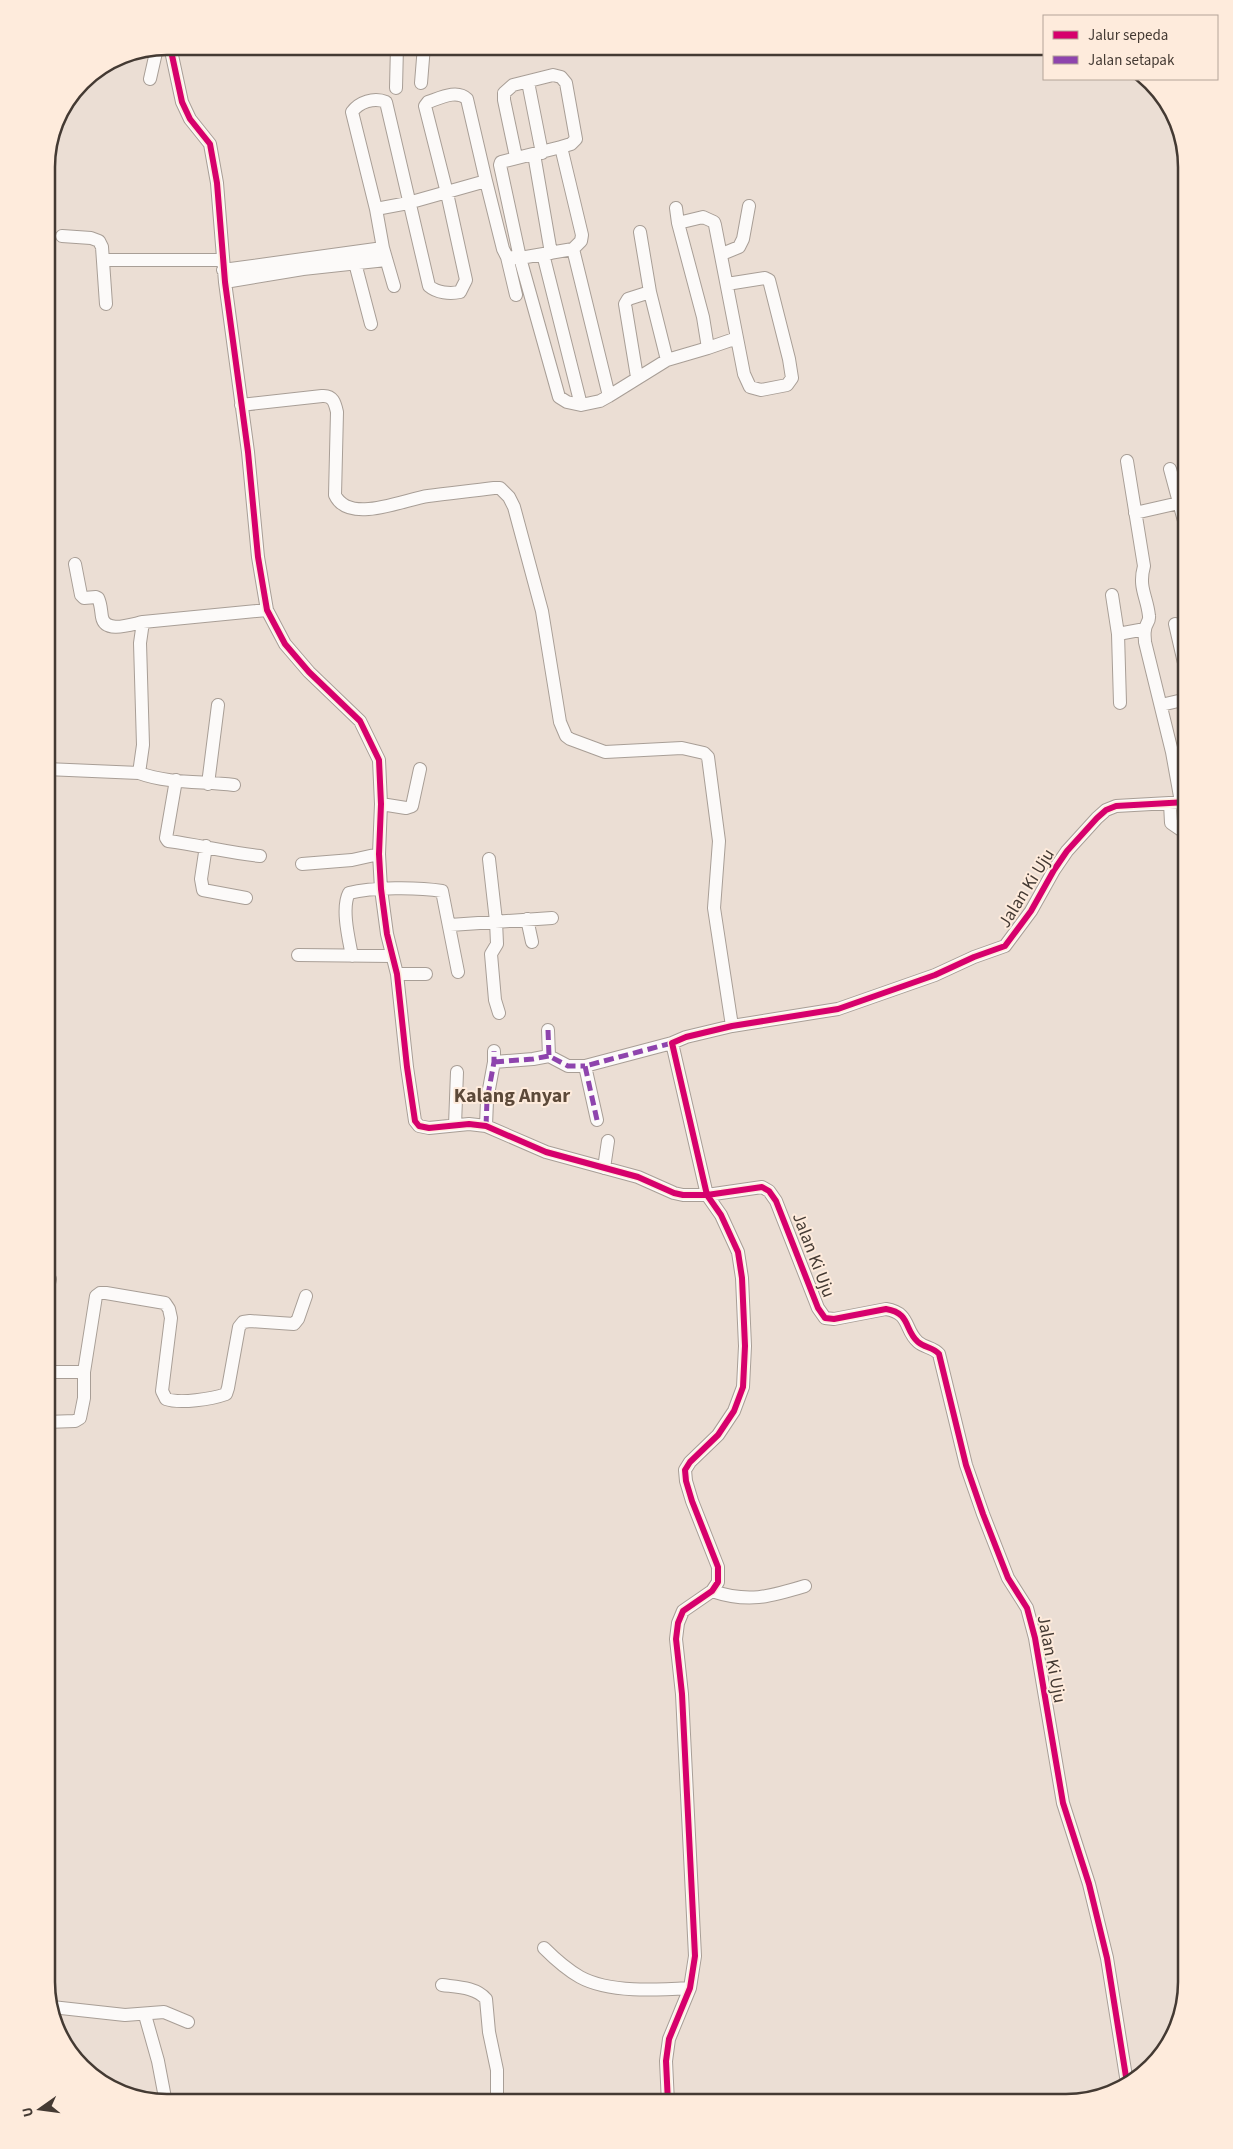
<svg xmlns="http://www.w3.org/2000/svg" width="1233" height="2149" viewBox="0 0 1233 2149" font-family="'Source Sans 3',sans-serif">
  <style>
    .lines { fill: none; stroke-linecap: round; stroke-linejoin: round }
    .minor-casing { stroke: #a89e96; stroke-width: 14 }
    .minor { stroke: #fcfaf9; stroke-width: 12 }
    .quiet { stroke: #8e44ad; stroke-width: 5; stroke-dasharray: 10 5; stroke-linecap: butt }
    .cycleway-casing { stroke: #feebdc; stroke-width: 9 }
    .cycleway { stroke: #d6006c; stroke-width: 6 }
    .labels { text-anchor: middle; stroke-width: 4; stroke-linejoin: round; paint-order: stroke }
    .street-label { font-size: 18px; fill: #443a33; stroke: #feebdc }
    .quarter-label { font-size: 20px; font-weight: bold; fill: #5c4939; stroke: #feebdc }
    .rim { fill: none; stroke: #443a33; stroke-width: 2.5 }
  </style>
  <rect width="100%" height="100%" fill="#ebded4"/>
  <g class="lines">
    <defs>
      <path id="minor" d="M170,46L182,102L190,119L210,144L217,183L225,282L248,452L258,557L267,610L285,644L309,672L360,721L379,760L381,804L379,854L381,889L387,934L397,974L407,1067L415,1121L419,1126L429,1128L469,1124L486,1126L546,1152L638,1177L674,1193L683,1195H707L721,1215L738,1252L742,1278L745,1346L743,1387L734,1411L718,1435L690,1462L685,1470L686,1481L692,1501L718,1567V1582L712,1591L683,1611L678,1623L676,1639L682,1694L695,1956L690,1988L669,2039L666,2061L668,2103
        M150,79L157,48
        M528,82L542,153
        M421,83L424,46
        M396,88L397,46
        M534,154L551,253
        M516,157L504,100V93L513,85L553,75L561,77L566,83L576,139L571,144L561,147
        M676,208L678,223
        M376,209L408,203L486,181L503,249L507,257L520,258L573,249L609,396L667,360L650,292L628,299L625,304L637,377
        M640,232L650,292
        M62,236L91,238L99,241L102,247L106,304
        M573,249L581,241L582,235L561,147L501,162L500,165L520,258L559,397L567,402L581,405
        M543,254L581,405L600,401L609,396
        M722,254L739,247L743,239L749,206
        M507,257L516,295
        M103,260H222
        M355,263L371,324
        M223,270L383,248
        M225,282L303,269L386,260
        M727,284L765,278L769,280L789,359L792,378L787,385L761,390L750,387L744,374L737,338
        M394,286L383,248L376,209L352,112C359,102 374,97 386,102L429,286C437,293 450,294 460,292L466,280L447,193L425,106L428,102C440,98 457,89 467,99L486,181
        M667,360L708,348L703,317L678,223L703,217L714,222L715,225L737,338L708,348
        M241,405L322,396C333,395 335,403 337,412L335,495C349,525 405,499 428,496C450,493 472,491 494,488H500L509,497L514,507L542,611L560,722L566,736L570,739L605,752L682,748L704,753L708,757L719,841L714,908L732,1026
        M1127,461L1144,566C1138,588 1147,596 1149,616C1150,622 1145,624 1145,630C1144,634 1145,638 1145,642L1172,752L1181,802
        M1170,469L1187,532
        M1135,513L1179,503
        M75,564L81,595L84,598L96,597L98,598C101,604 101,611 102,617C105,634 132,624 143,622
        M1112,595L1118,634L1145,629
        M1175,624L1187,676
        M1118,634L1120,703
        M1161,705L1187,699
        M46,769L139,773L143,745L140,643L143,622L267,610
        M139,773C169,784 203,781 234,785
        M176,780L166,838L168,841C199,845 229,853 260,856
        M208,784L218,705
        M1170,803L1171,823L1187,834
        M381,804L406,808L412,806L420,769
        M206,846L201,879L203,890L246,898
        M489,859L496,921L497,944L491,954L495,1000L499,1013
        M302,864L352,860L379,854
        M527,919L532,942
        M450,925L552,918
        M298,955L392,956
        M352,956C349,940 341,908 349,893C372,887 418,887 442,891L458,972
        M397,974H426
        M548,1030L549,1056L568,1066H585
        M494,1062L533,1059L549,1056
        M597,1120L585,1066L672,1043
        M455,1125L457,1072
        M486,1126L487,1100L494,1062V1051
        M604,1168L608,1141
        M46,1297L50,1279
        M46,1372H84L96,1296L100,1293H106L165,1303L169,1309L171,1318L162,1391L166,1399C180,1404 212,1399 226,1394L228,1388L239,1327L243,1322L250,1321L294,1324L298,1319L306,1296
        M46,1422L75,1421L80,1418L84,1398V1372
        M712,1591C748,1603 769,1597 805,1586
        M544,1948C555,1959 566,1969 580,1977C609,1993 657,1990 690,1988
        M442,1985C457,1987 476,1987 486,1999L489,2032L497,2070V2103
        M52,2007L125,2015L164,2012L188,2022
        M145,2015L158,2061L166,2103
        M1127,2083L1107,1958L1089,1884L1063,1803L1035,1638L1027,1608L1008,1578L983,1514L966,1465L939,1354C933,1347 925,1348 918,1342C904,1330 911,1313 886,1309L834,1319L825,1318L818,1308L776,1201L769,1191L762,1187L707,1195L672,1043L686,1037L732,1026L838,1009L935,975L974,957L1005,946L1031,911L1054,870L1067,851L1097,818L1106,810L1116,806L1187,802"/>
    </defs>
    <use href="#minor" class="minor-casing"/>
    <use href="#minor" class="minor"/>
    <path class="quiet" d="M548,1030L549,1056L568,1066H585
      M494,1062L533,1059L549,1056
      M597,1120L585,1066L672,1043
      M486,1126L487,1100L494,1062V1051"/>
    <defs>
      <path id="cycleway" d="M170,46L182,102L190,119L210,144L217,183L225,282L248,452L258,557L267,610L285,644L309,672L360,721L379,760L381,804L379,854L381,889L387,934L397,974L407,1067L415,1121L419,1126L429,1128L469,1124L486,1126L546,1152L638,1177L674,1193L683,1195H707L721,1215L738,1252L742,1278L745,1346L743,1387L734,1411L718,1435L690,1462L685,1470L686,1481L692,1501L718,1567V1582L712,1591L683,1611L678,1623L676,1639L682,1694L695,1956L690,1988L669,2039L666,2061L668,2103
        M1127,2083L1107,1958L1089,1884L1063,1803L1035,1638L1027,1608L1008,1578L983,1514L966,1465L939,1354C933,1347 925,1348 918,1342C904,1330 911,1313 886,1309L834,1319L825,1318L818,1308L776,1201L769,1191L762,1187L707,1195L672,1043L686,1037L732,1026L838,1009L935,975L974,957L1005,946L1031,911L1054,870L1067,851L1097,818L1106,810L1116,806L1187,802"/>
    </defs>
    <use href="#cycleway" class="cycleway-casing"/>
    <use href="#cycleway" class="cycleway"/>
  </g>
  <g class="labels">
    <g class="street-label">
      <text transform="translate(1026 888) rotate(-58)" y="6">Jalan Ki Uju</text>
      <text transform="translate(814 1255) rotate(69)" y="6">Jalan Ki Uju</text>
      <text transform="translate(1052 1659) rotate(79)" y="6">Jalan Ki Uju</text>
    </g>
    <g class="quarter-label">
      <text x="512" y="1102">Kalang Anyar</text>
    </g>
  </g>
  <path d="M0 0H1233V2149H0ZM167 55H1066A112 112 0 0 1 1178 167V1982A112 112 0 0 1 1066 2094H167A112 112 0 0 1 55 1982V167A112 112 0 0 1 167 55Z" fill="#feebdc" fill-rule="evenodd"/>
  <path class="rim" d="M167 55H1066A112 112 0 0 1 1178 167V1982A112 112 0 0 1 1066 2094H167A112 112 0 0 1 55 1982V167A112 112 0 0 1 167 55Z"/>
  <rect x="1043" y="15" width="175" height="65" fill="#feebdc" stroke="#b4a498"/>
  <rect x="1053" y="31" width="25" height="8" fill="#d6006c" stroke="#b4a498"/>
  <text x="1088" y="40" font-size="15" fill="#443a33">Jalur sepeda</text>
  <rect x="1053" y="56" width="25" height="8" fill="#8e44ad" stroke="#b4a498"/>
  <text x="1088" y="65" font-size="15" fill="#443a33">Jalan setapak</text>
  <g transform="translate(40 2109) rotate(256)" stroke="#feebdc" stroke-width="4" paint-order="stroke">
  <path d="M0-4L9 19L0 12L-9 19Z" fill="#443a33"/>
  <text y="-8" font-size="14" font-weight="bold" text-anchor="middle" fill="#443a33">U</text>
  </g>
</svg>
